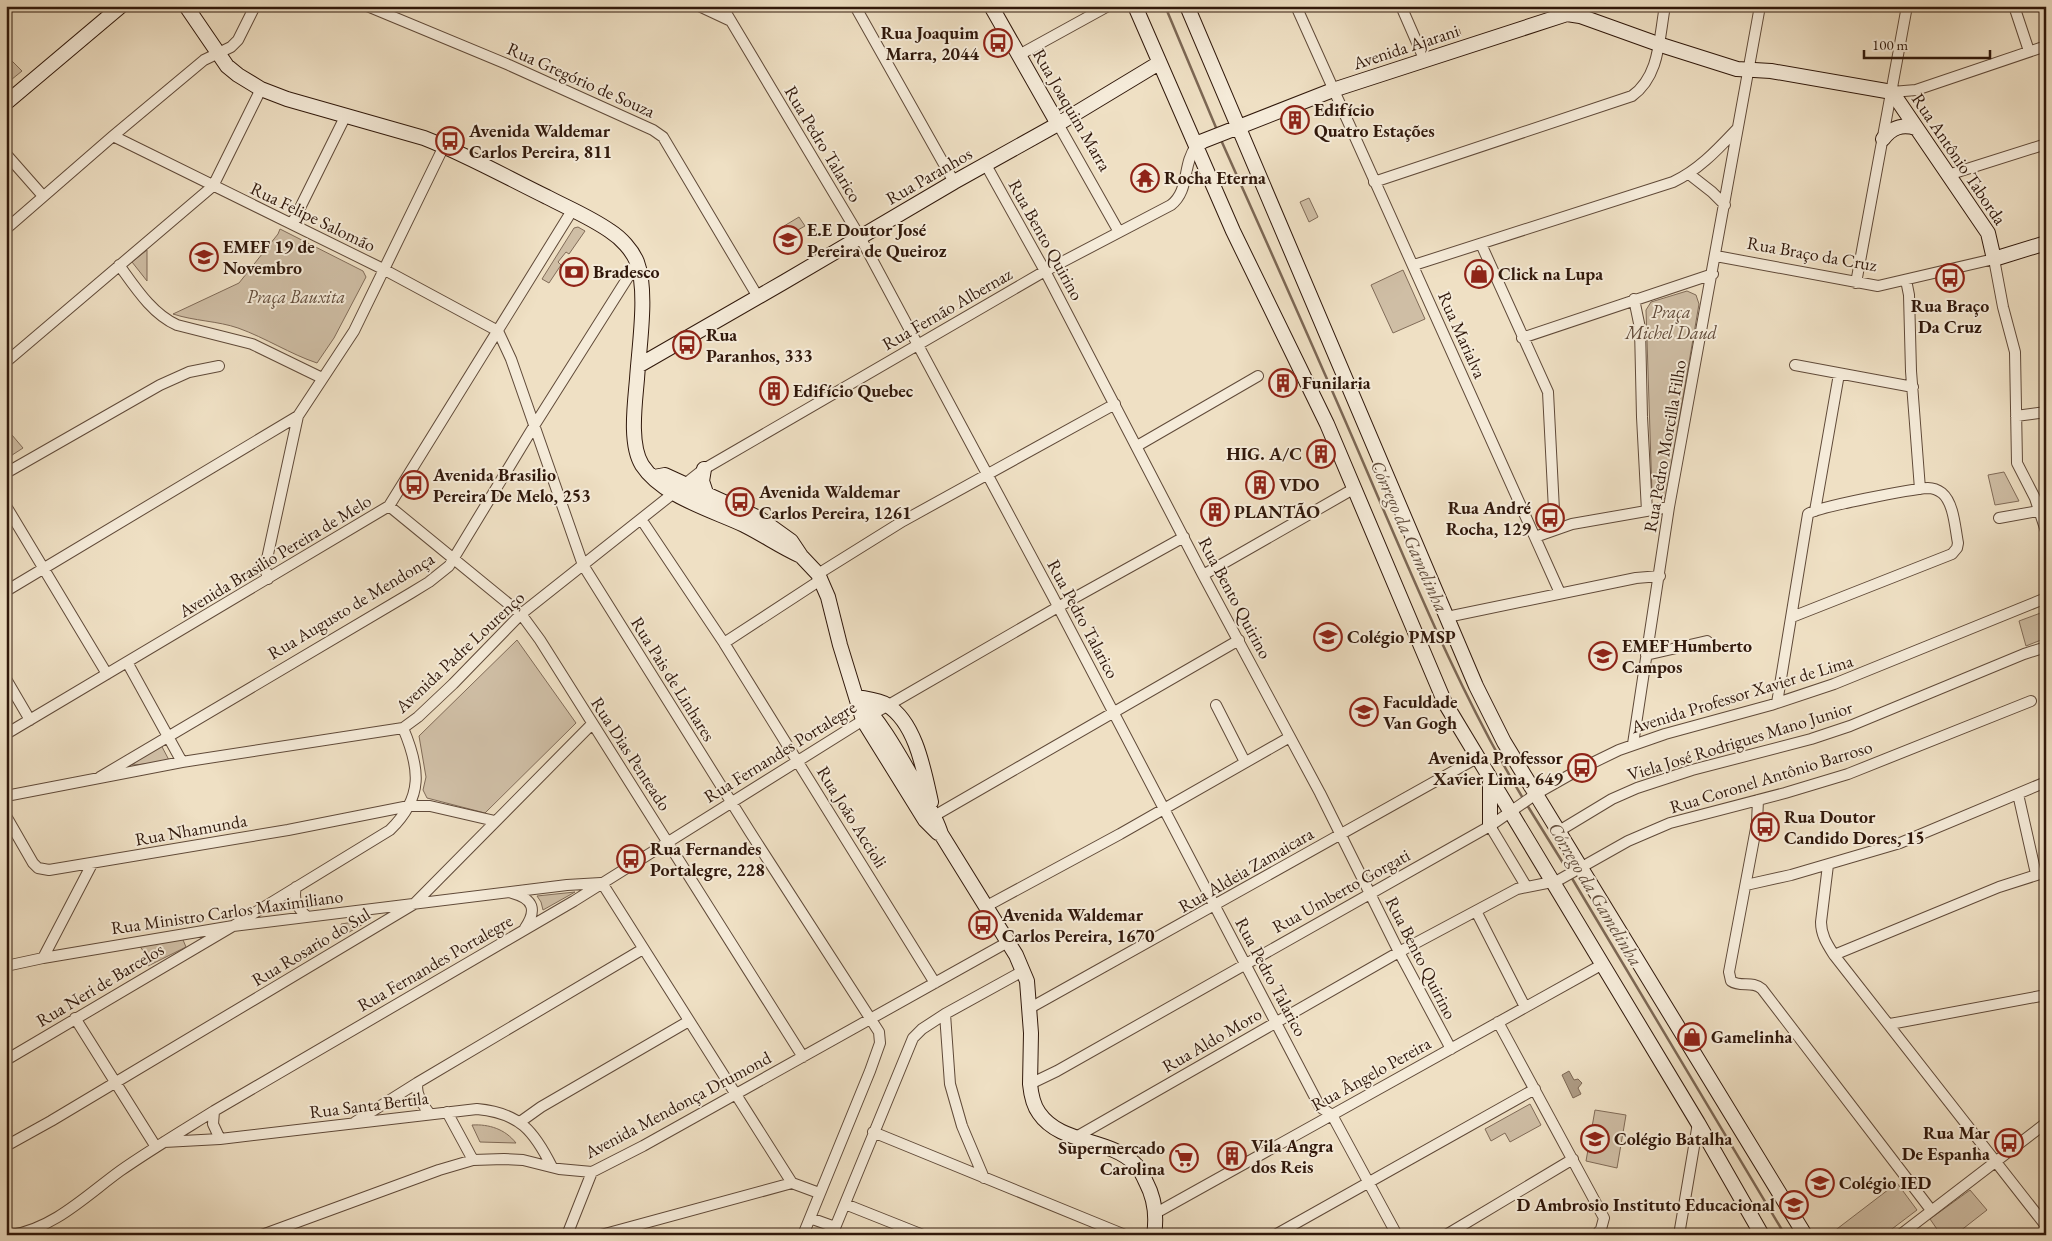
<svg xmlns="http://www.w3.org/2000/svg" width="2052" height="1241" viewBox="0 0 2052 1241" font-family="'EB Garamond',serif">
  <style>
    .green { fill: #cfbea5; stroke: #806b58 }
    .water { fill: #ae9c85; stroke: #7c6754 }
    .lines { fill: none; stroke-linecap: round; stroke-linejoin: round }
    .stream { stroke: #7c6754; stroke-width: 2.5 }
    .street-casing { stroke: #604a39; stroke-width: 12 }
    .secondary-casing { stroke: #30180b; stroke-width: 16 }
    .street { stroke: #f5ebd9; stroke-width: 10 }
    .secondary { stroke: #f5ebd9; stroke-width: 14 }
    .labels { text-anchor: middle; stroke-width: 4; stroke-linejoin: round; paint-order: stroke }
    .poi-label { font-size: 18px; font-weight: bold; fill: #30180b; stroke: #f5ebd9; text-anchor: start }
    .street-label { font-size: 18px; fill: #30180b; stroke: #f5ebd9 }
    .park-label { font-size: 18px; font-style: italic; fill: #604a39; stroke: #f5ebd9 }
    .water-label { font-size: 19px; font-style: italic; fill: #624d3c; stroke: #f5ebd9 }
  </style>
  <rect width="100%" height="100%" fill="#efe0c4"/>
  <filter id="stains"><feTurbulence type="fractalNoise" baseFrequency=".004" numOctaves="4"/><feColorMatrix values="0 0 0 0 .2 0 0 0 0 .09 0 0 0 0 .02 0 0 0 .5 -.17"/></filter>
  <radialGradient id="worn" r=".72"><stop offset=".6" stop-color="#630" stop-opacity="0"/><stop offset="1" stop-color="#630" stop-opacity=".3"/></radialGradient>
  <path class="green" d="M1459,29L1461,35L1434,45L1425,40Z
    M8,57L22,71L6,84Z
    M1309,198L1318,217L1309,222L1300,202Z
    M799,217L805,226L789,235L784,226Z
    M578,227L585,231L569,254L566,252L558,262L561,265L549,283L542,279L574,228Z
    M280,229L363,271L366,277L334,338L317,363C290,354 266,338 238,328C218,321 194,321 173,314L239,283L278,234Z
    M147,250V281L132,262Z
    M1403,270L1425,319L1393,333L1371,285Z
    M1687,291L1696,295L1699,304L1666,497L1663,500L1652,494L1646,310L1651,302Z
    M6,428L23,448L6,459Z
    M2004,472L2019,501L1995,505L1988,475Z
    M2046,611V638L2026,646L2019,621Z
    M517,640L576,723L485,813L427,798L423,790L426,777L419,736Z
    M160,743L170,762L132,765Z
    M575,892L543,910L541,902L537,896Z
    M372,919L344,935L341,924Z
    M181,935L186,947L148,966L146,955L139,945Z
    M1530,1104L1541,1125L1510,1142L1505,1133L1491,1141L1485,1129Z
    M1595,1110L1626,1115L1617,1168L1586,1161Z
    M472,1125C489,1124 505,1129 516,1143L480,1142Z
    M1897,1183L1917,1210L1884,1235H1829Z
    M1970,1190L1987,1210L1955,1235H1941L1930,1219Z"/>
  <path class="water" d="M1569,1071L1574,1080L1578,1079L1582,1083L1578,1088L1581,1094L1573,1098L1562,1075Z"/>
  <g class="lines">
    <path class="stream" d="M1165,6L1217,130
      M1221,140C1272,254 1323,368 1372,483C1418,590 1464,701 1524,800
      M1527,805L1568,871
      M1570,875L1785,1235"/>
    <defs>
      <path id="street" d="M367,6L509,65L653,130L663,137L758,297
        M699,6L731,21
        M722,6L860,237L1052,595L1320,1107L1332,1115L1397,1235
        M855,6L954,182
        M1296,6L1560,593
        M1401,6L1425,61
        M2014,6L2029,51
        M1019,55L1108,6
        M1892,92L1916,90L2046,46
        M1058,124L1119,232
        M113,136L383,269L498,331L511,359L583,565L750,832L879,1032L880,1043L870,1071L803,1235
        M6,154L43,196
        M986,165L1045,271L1203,575L1320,793L1399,952L1451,1049
        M1689,174L1712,192L1725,205
        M1948,175L2046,144
        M1374,182L1632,96C1660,76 1659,38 1665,6
        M292,224L346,115
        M6,229L113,136L204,60L231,47L238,40L255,6
        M1481,244L1548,392L1555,530
        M1716,256L1878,286L1994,259L2003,307L2015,352L2017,463L2035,498L2046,531
        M119,265C135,287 152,314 177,325L252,344L322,378
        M1414,265L1673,182C1699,170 1718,149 1737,129
        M1906,280L1909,295L1911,371L1920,489
        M1856,283L1907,6
        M1634,299L1640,328L1642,417L1647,511
        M1522,338L1713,274
        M6,362L213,186L261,89
        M1795,365L1913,387
        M2016,416L2046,412
        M1137,446L1258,376
        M6,473L160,385L189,372L219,366
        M6,506L107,674
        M389,506L521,614L540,640L803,1057
        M1815,511L1839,374
        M1999,518L2044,510
        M641,519L724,643L935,983
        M1535,537L1572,524L1669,507
        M818,574L903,521L1115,404
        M1203,575L1355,488
        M268,579L265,568L298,416L354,331L444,146
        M6,591L298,416
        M1447,617L1636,578L1660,576
        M724,643L822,579
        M1646,655L1707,641
        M127,662L182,762
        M6,679L30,720
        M1777,703L1808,514C1817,507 1912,489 1928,488C1933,488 1938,490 1942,493C1954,503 1955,528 1958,543L1957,548L1952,554L1792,617
        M1216,705L1245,762
        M6,734L389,506L573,209
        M1633,744L1669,507L1760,6
        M100,777L411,593L429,582L449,566L534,426L637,263
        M2018,794L2036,874
        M6,796L182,762L403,728L418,717L453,684L521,614L704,469L1045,271L1171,205C1190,190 1182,165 1196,146
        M1758,800L1757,823L1729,972L1731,981C1741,988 1752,980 1762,989L1931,1210
        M6,816L33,863L38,868L49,870L288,830L409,806H430L495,821
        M934,816L1239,640
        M1490,826L1526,886
        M1559,831L1612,799L1637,788L1692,770L1811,739L1850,726L2024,654L2046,647
        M1828,865L1821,922C1821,935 1827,944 1834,955L2046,1226
        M602,883L792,1183
        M1746,885L1791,875L1900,843L2046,782
        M296,887C293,900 297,907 306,916
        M512,893C534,899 537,910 525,928
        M985,907L1120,834L1290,737
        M1476,911L1525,1007
        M1834,955L1999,887L2046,872
        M43,958L92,864
        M6,966L43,958L233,926L567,885L601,883
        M1030,1008L1477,758
        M945,1014L950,1084L962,1126L984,1178
        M75,1018L156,1147
        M1498,1022L1604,1218L1601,1229L1596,1235
        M1890,1024L2046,995
        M6,1060L233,926L390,830C424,797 420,768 403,728
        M417,1083C416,1095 422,1104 430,1114
        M1030,1084L1057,1071L1490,826L1536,794L1582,768L1619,750L1665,734L1771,705L1834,684L2046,598
        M214,1111L213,1124L220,1139
        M447,1112L473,1160
        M355,1122L417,1083L643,949
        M520,1122L541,1107L689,1021
        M873,1132L1125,1235
        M1076,1137L1399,952L1517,889L1557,881L1628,841L1670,823L1785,793L1848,774L2031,701
        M164,1142L220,1139L477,1109C520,1113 534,1131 552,1167
        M6,1146L51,1121L414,904L592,724
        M845,1204L923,1235
        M1156,1213L1603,964
        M810,1218L835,1227
        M11,1235C53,1229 87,1195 120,1171C150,1150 182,1131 214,1111L574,901L873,714L1058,607L1184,537
        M262,1235L439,1170L473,1160L504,1159L523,1160L559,1169L592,1172L643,1146L1008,942
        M567,1235L592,1172
        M601,1235L792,1183L819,1193
        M832,1235L913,1038L922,1029L945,1014L1023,971
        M1275,1235L1535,1089
        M1446,1235L1573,1159
        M1679,1235L1698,1123
        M1900,1235L2046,1123"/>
      <path id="secondary" d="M186,6L227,66L238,75L261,89L287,99L424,138C467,155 506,177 547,197C568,208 590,217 610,231C621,238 632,250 637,262C648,291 639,347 637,379C635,403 629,444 642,465C662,496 712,510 744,525C764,535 781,547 801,556
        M991,6L1058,124
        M1135,6L1233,231L1327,424L1445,703L1698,1123L1762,1235
        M1187,6L1476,686L1504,742L1805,1235
        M6,103L121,6
        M1883,139C1892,127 1902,124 1916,128
        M1196,146L1203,141L1333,90L1567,14L1580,16L1658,44L1737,69L1771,71L1892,92L1988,233L1994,259L2046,243
        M638,366L784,282L954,182L1058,124L1159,63
        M704,469L702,481L706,493
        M654,477L665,475L759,518L791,541L801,556L818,574L828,597L840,645L863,720L925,820L938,833
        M857,697C882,723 899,755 917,786C926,802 936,817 941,834L1016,955L1027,981L1031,1033L1030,1084C1031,1094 1033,1105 1039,1113C1060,1144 1108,1138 1134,1163C1140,1168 1143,1175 1146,1182C1155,1199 1157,1216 1154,1235
        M857,697C867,699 879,700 887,705C916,723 924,771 931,802
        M1490,782V826"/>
    </defs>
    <use href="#street" class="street-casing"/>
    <use href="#secondary" class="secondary-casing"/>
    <use href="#street" class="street"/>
    <use href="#secondary" class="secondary"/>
  </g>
  <defs>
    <symbol id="bus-ring" viewBox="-11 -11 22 22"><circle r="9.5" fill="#f5ebd9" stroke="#8f2418" stroke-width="1.5"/><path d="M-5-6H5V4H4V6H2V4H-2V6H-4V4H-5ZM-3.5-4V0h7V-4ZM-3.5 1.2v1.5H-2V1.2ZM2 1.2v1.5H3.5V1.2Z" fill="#8f2418"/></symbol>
    <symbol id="building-ring" viewBox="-11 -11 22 22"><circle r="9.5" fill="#f5ebd9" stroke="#8f2418" stroke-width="1.5"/><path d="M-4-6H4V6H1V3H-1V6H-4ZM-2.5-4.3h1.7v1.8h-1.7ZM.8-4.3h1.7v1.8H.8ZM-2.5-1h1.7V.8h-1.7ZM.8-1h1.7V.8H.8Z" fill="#8f2418"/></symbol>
    <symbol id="temple-ring" viewBox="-11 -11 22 22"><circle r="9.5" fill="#f5ebd9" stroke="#8f2418" stroke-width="1.5"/><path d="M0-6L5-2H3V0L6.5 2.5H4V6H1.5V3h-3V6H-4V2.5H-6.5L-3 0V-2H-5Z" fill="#8f2418"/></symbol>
    <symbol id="school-ring" viewBox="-11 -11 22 22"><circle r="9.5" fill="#f5ebd9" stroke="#8f2418" stroke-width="1.5"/><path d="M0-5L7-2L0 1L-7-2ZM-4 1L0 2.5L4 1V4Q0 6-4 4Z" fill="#8f2418"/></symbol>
    <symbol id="bank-ring" viewBox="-11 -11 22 22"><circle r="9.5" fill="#f5ebd9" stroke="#8f2418" stroke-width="1.5"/><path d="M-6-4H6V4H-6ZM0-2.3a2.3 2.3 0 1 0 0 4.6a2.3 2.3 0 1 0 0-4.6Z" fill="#8f2418"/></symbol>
    <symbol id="shop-ring" viewBox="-11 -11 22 22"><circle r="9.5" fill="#f5ebd9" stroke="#8f2418" stroke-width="1.5"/><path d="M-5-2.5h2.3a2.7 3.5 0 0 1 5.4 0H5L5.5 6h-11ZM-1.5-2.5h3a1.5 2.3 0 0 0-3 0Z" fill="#8f2418"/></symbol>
    <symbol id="university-ring" viewBox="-11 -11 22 22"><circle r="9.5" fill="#f5ebd9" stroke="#8f2418" stroke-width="1.5"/><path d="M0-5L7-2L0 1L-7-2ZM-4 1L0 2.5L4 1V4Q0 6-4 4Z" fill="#8f2418"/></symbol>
    <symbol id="supermarket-ring" viewBox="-11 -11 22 22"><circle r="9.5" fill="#f5ebd9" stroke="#8f2418" stroke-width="1.5"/><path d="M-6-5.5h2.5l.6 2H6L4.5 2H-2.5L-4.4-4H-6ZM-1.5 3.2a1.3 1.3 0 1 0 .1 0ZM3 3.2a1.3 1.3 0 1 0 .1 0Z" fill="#8f2418"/></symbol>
  </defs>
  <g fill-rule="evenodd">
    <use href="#bus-ring" x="982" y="27" width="32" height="32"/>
    <use href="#building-ring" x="1279" y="104" width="32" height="32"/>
    <use href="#bus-ring" x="434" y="125" width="32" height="32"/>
    <use href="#temple-ring" x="1129" y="162" width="32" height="32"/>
    <use href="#school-ring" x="772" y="224" width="32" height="32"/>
    <use href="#school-ring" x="188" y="241" width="32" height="32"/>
    <use href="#bank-ring" x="558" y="256" width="32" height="32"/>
    <use href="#shop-ring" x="1463" y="258" width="32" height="32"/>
    <use href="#bus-ring" x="1934" y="262" width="32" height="32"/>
    <use href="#bus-ring" x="671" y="329" width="32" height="32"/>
    <use href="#building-ring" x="1267" y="367" width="32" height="32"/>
    <use href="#building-ring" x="758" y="375" width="32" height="32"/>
    <use href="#building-ring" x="1305" y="438" width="32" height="32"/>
    <use href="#bus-ring" x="398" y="469" width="32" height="32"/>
    <use href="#building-ring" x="1244" y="469" width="32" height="32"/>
    <use href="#bus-ring" x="724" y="486" width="32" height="32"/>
    <use href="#building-ring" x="1199" y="496" width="32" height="32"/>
    <use href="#bus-ring" x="1534" y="502" width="32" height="32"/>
    <use href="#school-ring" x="1312" y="621" width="32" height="32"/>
    <use href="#school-ring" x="1587" y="640" width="32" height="32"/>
    <use href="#university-ring" x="1348" y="696" width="32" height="32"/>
    <use href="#bus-ring" x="1566" y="752" width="32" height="32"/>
    <use href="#bus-ring" x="1749" y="811" width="32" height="32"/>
    <use href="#bus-ring" x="615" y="843" width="32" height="32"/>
    <use href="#bus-ring" x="967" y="909" width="32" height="32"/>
    <use href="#shop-ring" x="1676" y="1021" width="32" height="32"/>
    <use href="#school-ring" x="1579" y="1123" width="32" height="32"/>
    <use href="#bus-ring" x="1993" y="1127" width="32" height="32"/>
    <use href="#building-ring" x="1216" y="1140" width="32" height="32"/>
    <use href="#supermarket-ring" x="1168" y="1142" width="32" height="32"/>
    <use href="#school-ring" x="1804" y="1167" width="32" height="32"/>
    <use href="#school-ring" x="1778" y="1189" width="32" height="32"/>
  </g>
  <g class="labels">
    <g class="poi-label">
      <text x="979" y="39" text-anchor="end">Rua Joaquim<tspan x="979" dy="21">Marra, 2044</tspan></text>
      <text x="1314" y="116">Edifício<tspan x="1314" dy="21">Quatro Estações</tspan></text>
      <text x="469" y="137">Avenida Waldemar<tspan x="469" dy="21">Carlos Pereira, 811</tspan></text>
      <text x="1164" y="184">Rocha Eterna</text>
      <text x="807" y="236">E.E Doutor José<tspan x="807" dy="21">Pereira de Queiroz</tspan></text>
      <text x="223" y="253">EMEF 19 de<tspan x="223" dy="21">Novembro</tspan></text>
      <text x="593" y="278">Bradesco</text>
      <text x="1498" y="280">Click na Lupa</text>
      <text x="1950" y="312" text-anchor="middle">Rua Braço<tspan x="1950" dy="21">Da Cruz</tspan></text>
      <text x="706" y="341">Rua<tspan x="706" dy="21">Paranhos, 333</tspan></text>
      <text x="1302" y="389">Funilaria</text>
      <text x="793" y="397">Edifício Quebec</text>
      <text x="1302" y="460" text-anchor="end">HIG. A/C</text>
      <text x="433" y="481">Avenida Brasilio<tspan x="433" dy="21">Pereira De Melo, 253</tspan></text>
      <text x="1279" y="491">VDO</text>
      <text x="759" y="498">Avenida Waldemar<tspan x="759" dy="21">Carlos Pereira, 1261</tspan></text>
      <text x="1531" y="514" text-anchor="end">Rua André<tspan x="1531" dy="21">Rocha, 129</tspan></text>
      <text x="1234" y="518">PLANTÃO</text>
      <text x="1347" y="643">Colégio PMSP</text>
      <text x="1622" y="652">EMEF Humberto<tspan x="1622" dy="21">Campos</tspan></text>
      <text x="1383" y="708">Faculdade<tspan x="1383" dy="21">Van Gogh</tspan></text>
      <text x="1563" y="764" text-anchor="end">Avenida Professor<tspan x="1563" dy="21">Xavier Lima, 649</tspan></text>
      <text x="1784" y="823">Rua Doutor<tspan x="1784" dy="21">Candido Dores, 15</tspan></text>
      <text x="650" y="855">Rua Fernandes<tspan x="650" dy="21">Portalegre, 228</tspan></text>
      <text x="1002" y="921">Avenida Waldemar<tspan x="1002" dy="21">Carlos Pereira, 1670</tspan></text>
      <text x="1711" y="1043">Gamelinha</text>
      <text x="1990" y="1139" text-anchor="end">Rua Mar<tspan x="1990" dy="21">De Espanha</tspan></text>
      <text x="1614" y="1145">Colégio Batalha</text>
      <text x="1251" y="1152">Vila Angra<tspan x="1251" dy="21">dos Reis</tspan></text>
      <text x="1165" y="1154" text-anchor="end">Supermercado<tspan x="1165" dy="21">Carolina</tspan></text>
      <text x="1839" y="1189">Colégio IED</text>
      <text x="1775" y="1211" text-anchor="end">D Ambrosio Instituto Educacional</text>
    </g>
    <g class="street-label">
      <text transform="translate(1406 47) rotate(-18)" y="6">Avenida Ajarani</text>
      <text transform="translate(581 80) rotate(24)" y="6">Rua Gregório de Souza</text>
      <text transform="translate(1072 110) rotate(60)" y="6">Rua Joaquim Marra</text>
      <text transform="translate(823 144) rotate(59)" y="6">Rua Pedro Talarico</text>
      <text transform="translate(1959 159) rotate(56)" y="6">Rua Antônio Taborda</text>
      <text transform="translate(929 176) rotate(-30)" y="6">Rua Paranhos</text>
      <text transform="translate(313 217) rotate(26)" y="6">Rua Felipe Salomão</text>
      <text transform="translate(1046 240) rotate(61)" y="6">Rua Bento Quirino</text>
      <text transform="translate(1812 254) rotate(10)" y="6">Rua Braço da Cruz</text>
      <text transform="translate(947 309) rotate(-30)" y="6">Rua Fernão Albernaz</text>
      <text transform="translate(1462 335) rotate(66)" y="6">Rua Marialva</text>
      <text transform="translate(1665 446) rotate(-80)" y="6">Rua Pedro Morcilla Filho</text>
      <text transform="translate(275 556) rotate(-31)" y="6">Avenida Brasilio Pereira de Melo</text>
      <text transform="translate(1235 598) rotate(62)" y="6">Rua Bento Quirino</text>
      <text transform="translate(351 606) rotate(-31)" y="6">Rua Augusto de Mendonça</text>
      <text transform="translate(1083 619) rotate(62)" y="6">Rua Pedro Talarico</text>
      <text transform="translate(460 652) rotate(-43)" y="6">Avenida Padre Lourenço</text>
      <text transform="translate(673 679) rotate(58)" y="6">Rua Pais de Linhares</text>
      <text transform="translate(1742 694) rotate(-17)" y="6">Avenida Professor Xavier de Lima</text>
      <text transform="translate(1740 741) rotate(-17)" y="6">Viela José Rodrigues Mano Junior</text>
      <text transform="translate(780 752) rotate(-32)" y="6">Rua Fernandes Portalegre</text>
      <text transform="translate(631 754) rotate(57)" y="6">Rua Dias Penteado</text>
      <text transform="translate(1771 777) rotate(-17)" y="6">Rua Coronel Antônio Barroso</text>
      <text transform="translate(852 817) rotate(58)" y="6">Rua João Accioli</text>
      <text transform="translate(191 830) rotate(-10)" y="6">Rua Nhamunda</text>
      <text transform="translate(1246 870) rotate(-30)" y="6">Rua Aldeia Zamaicara</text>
      <text transform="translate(1341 891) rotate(-29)" y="6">Rua Umberto Gorgati</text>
      <text transform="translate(227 912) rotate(-8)" y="6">Rua Ministro Carlos Maximiliano</text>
      <text transform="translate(311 947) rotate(-31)" y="6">Rua Rosario do Sul</text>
      <text transform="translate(1421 958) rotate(63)" y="6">Rua Bento Quirino</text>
      <text transform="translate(435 963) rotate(-30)" y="6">Rua Fernandes Portalegre</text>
      <text transform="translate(1271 977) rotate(62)" y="6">Rua Pedro Talarico</text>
      <text transform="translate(100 985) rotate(-31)" y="6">Rua Neri de Barcelos</text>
      <text transform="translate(1212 1040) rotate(-30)" y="6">Rua Aldo Moro</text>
      <text transform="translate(1371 1074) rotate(-29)" y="6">Rua Ângelo Pereira</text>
      <text transform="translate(369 1105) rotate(-7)" y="6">Rua Santa Bertila</text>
      <text transform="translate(678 1105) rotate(-28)" y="6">Avenida Mendonça Drumond</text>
    </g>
    <g class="park-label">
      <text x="296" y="303">Praça Bauxita</text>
      <text x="1671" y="318">Praça<tspan x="1671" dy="21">Michel Daud</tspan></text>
    </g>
    <g class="water-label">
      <text transform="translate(1410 536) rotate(66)" y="7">Córrego da Gamelinha</text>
      <text transform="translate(1596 894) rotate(59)" y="7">Córrego da Gamelinha</text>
    </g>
  </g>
  <rect width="2052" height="1241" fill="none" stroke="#efe0c4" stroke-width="25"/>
  <rect x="8" y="8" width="2037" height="1226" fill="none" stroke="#30180b" stroke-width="2.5"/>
  <rect x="12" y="12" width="2027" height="1216" fill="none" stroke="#30180b"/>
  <path d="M1864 50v8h126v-8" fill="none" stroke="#30180b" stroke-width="2.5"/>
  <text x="1872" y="50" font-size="15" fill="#30180b" stroke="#f5ebd9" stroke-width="4" paint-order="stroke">100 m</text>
  <rect width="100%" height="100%" filter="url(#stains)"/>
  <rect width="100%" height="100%" fill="url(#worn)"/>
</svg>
